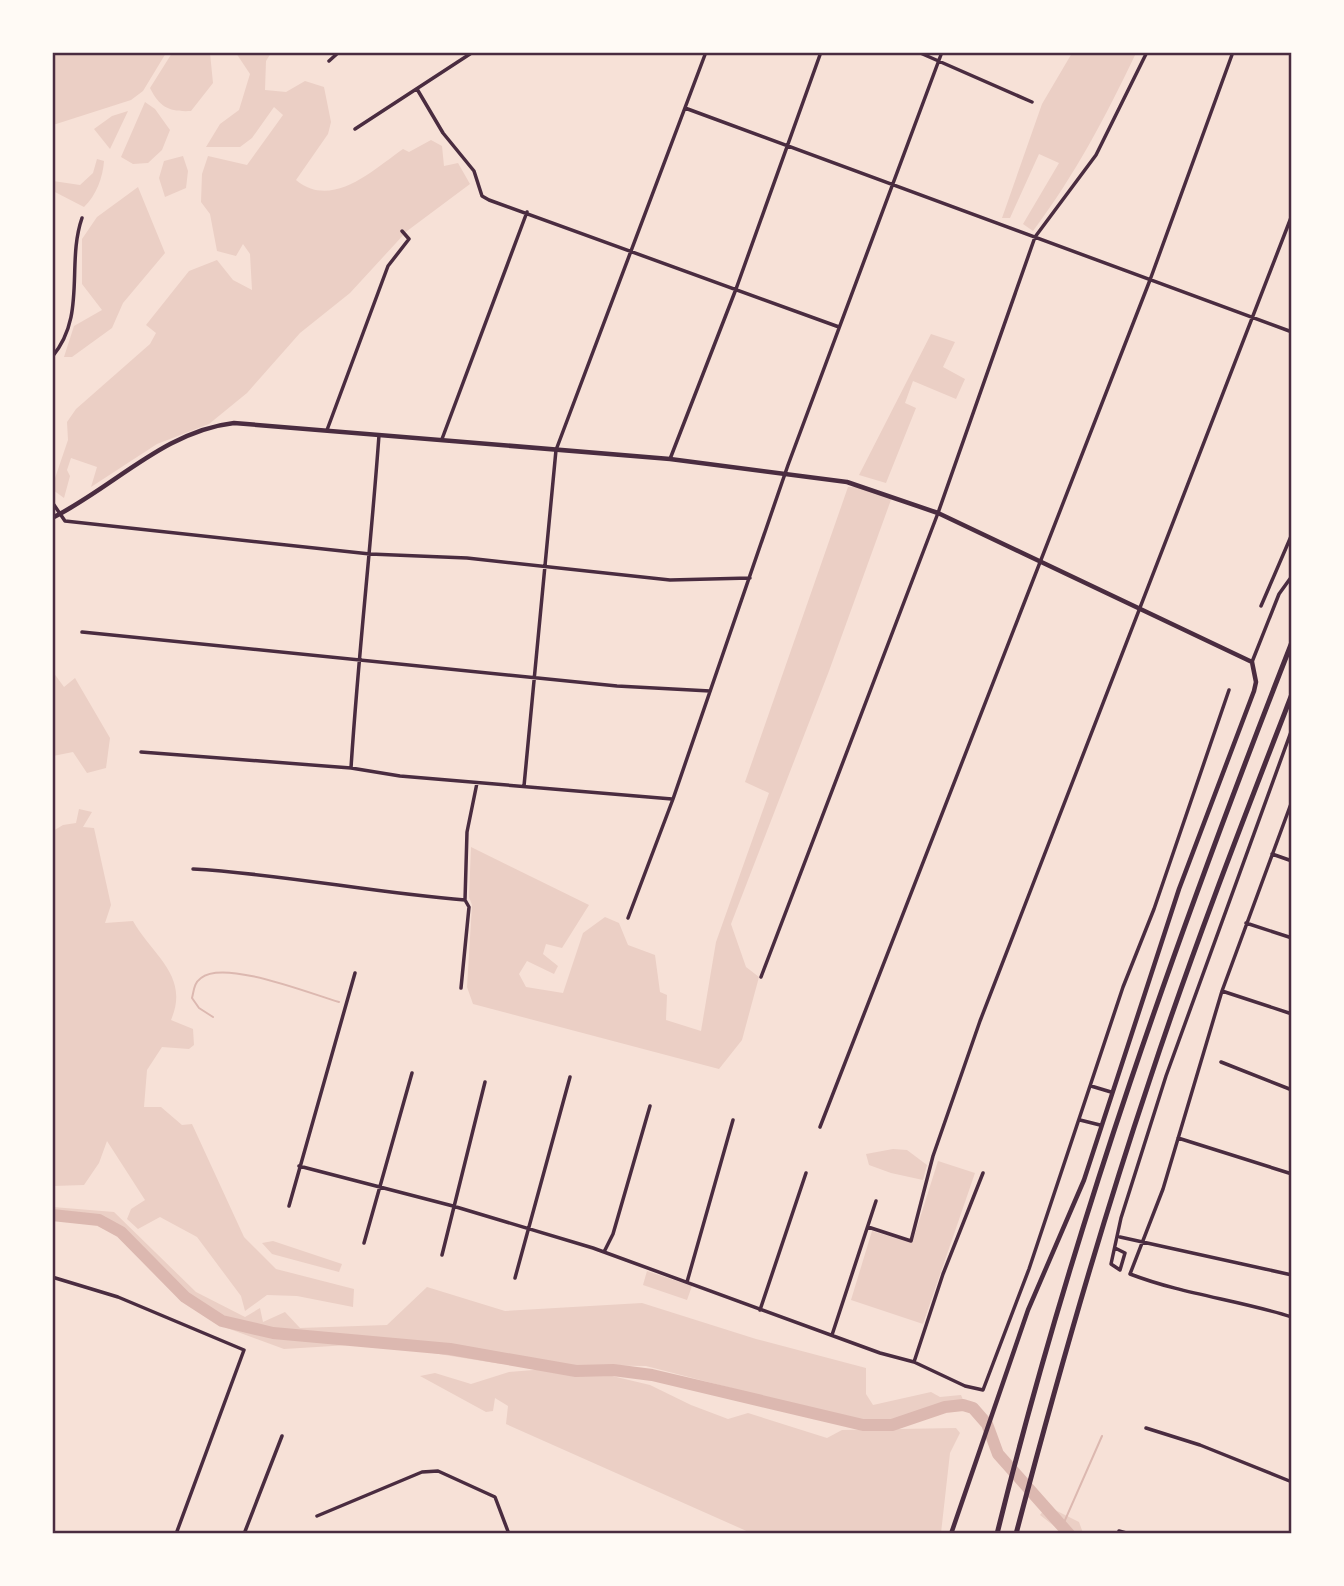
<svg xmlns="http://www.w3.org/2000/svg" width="1344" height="1586" viewBox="0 0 1344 1586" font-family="'PT Sans Narrow',sans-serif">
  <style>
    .green { fill: #ebcfc5 }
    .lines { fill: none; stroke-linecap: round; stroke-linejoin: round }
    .stream { stroke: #dcb8b0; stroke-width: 2 }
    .river { stroke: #dcb8b0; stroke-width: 12 }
    .minor { stroke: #4a2c40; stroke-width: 3.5 }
    .tertiary { stroke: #4a2c40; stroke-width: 4.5 }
    .primary { stroke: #4a2c40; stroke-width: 5 }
    .neatline { fill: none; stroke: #4a2c40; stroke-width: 2.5 }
  </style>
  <rect width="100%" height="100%" fill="#f7e1d7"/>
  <path class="green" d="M52,53L53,52L166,53L143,91L131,100L53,125Z
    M172,53H210L213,83L191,111C170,112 160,108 150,88Z
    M236,53H271L266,61L265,90L286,92L305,81L324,87L331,122L328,134L296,180C332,210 373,170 403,149L409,152L431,140L442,146L444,166L458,163L470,184L407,231L350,293L300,333L247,393L209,424L157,444L91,487L97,467L71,458L67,470L70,476L64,498L53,490V484L68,440L67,422L76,409L150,344L156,333L146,325L189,271L217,260L233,280L252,290L250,254L243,244L236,256L217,251L210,214L201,202L202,174L208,156L247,165L283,115L274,107L252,138L240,147H206L220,124L239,110L250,74Z
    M1072,53H1136C1106,116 1075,175 1033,231L1023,224L1059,163L1039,154L1010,218H1002L1042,104Z
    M145,102L155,109L170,130L162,150L148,163L133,164L121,157Z
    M128,111L110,149L94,129L112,116Z
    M183,156L188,171L186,188L165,197L159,178L164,161Z
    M97,159L104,161C103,177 96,196 84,207L53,191V181L80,185L93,173Z
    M138,187L165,253L123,303L112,328L72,357H64L74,326L102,310L82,284V239L97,217Z
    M931,334L955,342L943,367L965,379L956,399L913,381L905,403L916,408L886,483L859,475Z
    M848,487H859L892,497L829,671L731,924L746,967L759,977L742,1040L719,1069L473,1004L467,987L472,905L469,897L471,847L589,905L562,948L546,944L543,954L558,966L554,974L527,961L519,974L526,987L563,993L583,933L605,917L619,923L628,945L655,955L660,992L667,995L666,1020L701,1031L716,942L769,793L745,782Z
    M53,672L64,687L75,678L110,738L106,768L87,773L73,752L53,756Z
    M79,809L92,812L83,827L94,828L111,905L105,923L133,921C153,956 190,976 171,1020L193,1029L194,1045L189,1049L162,1047L147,1070L144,1107H161L182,1125L192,1124L244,1237L276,1269L354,1289L353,1307L297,1296L267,1295L245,1311L241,1296L197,1237L160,1217L138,1229L127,1219L131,1209L145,1200L107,1141L99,1163L84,1185L53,1186V831L63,825L76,823Z
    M893,1149L907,1150L927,1165L923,1180L891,1173L869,1165L866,1154Z
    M938,1161L975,1173L923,1324L851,1300L872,1231L912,1243Z
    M53,1207L114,1212L196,1292L245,1317L260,1308L263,1322L285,1312L300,1328L387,1325L427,1287L505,1311L642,1303L756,1339L866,1368V1394L873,1405L931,1392L940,1397L961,1395L964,1402H948L891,1422H863L646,1366L501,1364L395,1347L349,1345L284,1349L227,1328L183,1299L120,1236L99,1224L53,1218Z
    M273,1241L342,1264L339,1272L272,1254L262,1243Z
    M647,1271L692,1286L687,1300L643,1285Z
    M558,1368L587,1370L650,1385L691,1405L728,1419L748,1413L827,1438L842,1430L956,1428L960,1433L950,1453L941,1533H751L506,1424L508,1406L495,1398L493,1411L486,1412L420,1376L435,1373L471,1384L509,1372Z
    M1047,1506L1079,1522L1083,1533H1063L1040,1515Z"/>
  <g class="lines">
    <path class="stream" d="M213,1017L199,1008L192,998C194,990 194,983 201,978C224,959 311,994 339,1002
      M1062,1527L1102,1436"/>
    <path class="river" d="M52,1215L99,1220L121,1232L185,1297L222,1321L273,1333L450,1349L576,1371L613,1370L652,1375L863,1425H892L945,1407L963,1405L973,1408L987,1424L998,1454L1069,1534"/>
    <path class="minor" d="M918,52L1032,102
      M329,61L339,52
      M417,89L443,133L474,171L482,196L489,200L839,327
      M685,108L1292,332
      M355,129L473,52
      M52,357C87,316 66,264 82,218
      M327,430L388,266L409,239L402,231
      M442,439L527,212
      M670,459L736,289L821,52
      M52,502L65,521L370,554L467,558L670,580L750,578
      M1261,606L1292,534
      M82,632L617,686L710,691
      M1252,662L1279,594L1292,576
      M141,752L351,768L400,776L672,799
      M351,768C358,657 371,547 379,435
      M524,786L556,450L706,52
      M1292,801L1222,991L1163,1189L1130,1274C1182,1294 1238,1300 1292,1317
      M1272,854L1292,861
      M193,869C284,874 373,893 465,900
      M628,918L673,799L788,465L942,52
      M1246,923L1292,938
      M761,977L938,513L1035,237L1096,155L1147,52
      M461,988L469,907L465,900L467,832L477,783
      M1222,991L1292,1014
      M1221,1062L1292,1090
      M1091,1086L1111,1092
      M1080,1120L1100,1125
      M820,1127L1150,280L1233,52
      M1178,1138L1292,1174
      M299,1166L453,1206L593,1248L880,1353L914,1362L965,1386L983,1390L1029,1269L1123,987L1154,909L1229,690
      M289,1206L355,973
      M868,1227L911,1241L933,1156L980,1021L1292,215
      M1120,1237L1292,1275
      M364,1243L412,1073
      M1115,1248L1125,1253L1120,1270L1111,1264L1121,1218L1166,1076L1292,729
      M604,1252L613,1234L650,1106
      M442,1255L485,1082
      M52,1277L118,1297L244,1350L176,1534
      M515,1278L570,1077
      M687,1282L733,1120
      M760,1310L806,1173
      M832,1335L876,1201
      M914,1362L943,1274L983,1173
      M1146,1428L1200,1445L1292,1482
      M317,1516L422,1472L438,1471L495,1497L509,1534
      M1119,1531L1130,1534
      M244,1534L282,1436"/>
    <path class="tertiary" d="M52,518C113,488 164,431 234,423L670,459L847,482L938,513L1252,662L1256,682L1254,691L1179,889L1084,1180L1028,1310L951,1534"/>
    <path class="primary" d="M997,1534C1072,1230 1178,933 1292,642
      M1016,1534C1056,1382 1099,1231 1149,1082C1192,951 1242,823 1292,694"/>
  </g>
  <rect width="1344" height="1586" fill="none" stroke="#fffaf5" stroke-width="108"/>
  <rect x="54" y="54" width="1236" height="1478" class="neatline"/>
</svg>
